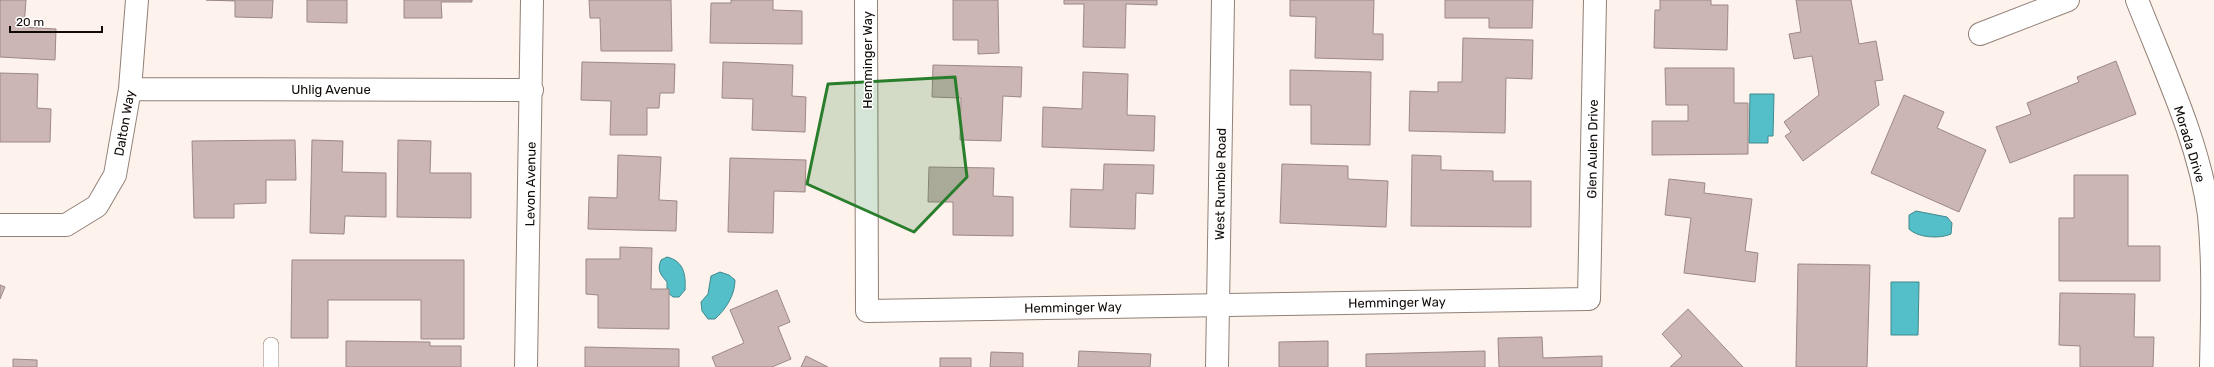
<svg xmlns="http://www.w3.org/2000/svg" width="2214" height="367" viewBox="0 0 2214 367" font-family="Rubik,sans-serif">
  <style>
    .water { fill: #54bfc8; stroke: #40898e }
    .building { fill: #cbb6b3; stroke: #9c8885 }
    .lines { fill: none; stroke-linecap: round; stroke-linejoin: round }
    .service-casing { stroke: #918077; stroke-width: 16 }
    .minor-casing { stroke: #918077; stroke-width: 24 }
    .tertiary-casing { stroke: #918077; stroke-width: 24 }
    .service { stroke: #fff; stroke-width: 15 }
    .minor { stroke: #fff; stroke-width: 22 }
    .tertiary { stroke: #fff; stroke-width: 22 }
    .marked { fill: #297e2c; fill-opacity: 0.2; stroke: #297e2c; stroke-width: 3; stroke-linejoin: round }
    .labels { text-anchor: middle; stroke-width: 3; stroke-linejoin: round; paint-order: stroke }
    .street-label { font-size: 13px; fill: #100a07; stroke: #fff }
  </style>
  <rect width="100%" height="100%" fill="#fef2ec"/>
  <path class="water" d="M1750,94H1774L1773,136H1768V143H1749Z
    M1916,211L1947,217L1952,223L1951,234C1940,239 1918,238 1909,229V215Z
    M667,257C684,261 686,275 685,290L679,297H673L667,292V282C660,274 657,270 661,260Z
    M720,272L729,275L735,280C735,295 726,309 715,319H708L702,311L701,302L708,294L711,276Z
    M1891,282H1919L1918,335H1891Z"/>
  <path class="building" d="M0,0H26L24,27L56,29L55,60L0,57Z
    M206,0H273L272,18L235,17V1Z
    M307,0H347V23L307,22Z
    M404,0H472V2H441L442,18H404Z
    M589,0H671L672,51H601L600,18H590Z
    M731,0H773V10L802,11V44L710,43L711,3H731Z
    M953,0H998L999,53L978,54V40H953Z
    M1064,0H1157V5L1126,4L1125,48L1083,47L1084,4H1064Z
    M1290,0H1374L1373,34H1383V60L1315,58L1316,17L1290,16Z
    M1445,0H1533L1532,28H1489V18H1445Z
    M1660,0H1711V5H1728L1727,50L1654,48L1655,10H1660Z
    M1796,0H1851L1859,44L1876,41L1883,80L1875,81L1879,105L1803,161L1785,136L1791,132L1784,122L1819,95L1812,56L1794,59L1789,34L1801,32Z
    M1463,38L1533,40L1532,79L1506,78L1505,133L1409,131L1410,91L1438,92V82H1462Z
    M2116,61L2136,114L2010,163L1996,127L2031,114L2027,103L2079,82L2077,77Z
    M582,62L675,64L674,93H660L659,108H647V135H610L611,101L581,100Z
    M723,62L793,65L792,96L806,97L805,132L752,130L753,99L722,98Z
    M933,65L1022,67L1021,97L1003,96L1001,141L960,140L961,98L932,97Z
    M1665,68H1734V103H1748V154L1652,155V121H1688V105H1666Z
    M1290,70L1371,72L1370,145L1311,144V105H1290Z
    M1083,72L1128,74L1127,115L1155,116L1154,151L1042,147L1043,107L1082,109Z
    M0,73L38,74L37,108L51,109L50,142H0Z
    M1904,95L1944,112L1937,128L1986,150L1959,212L1871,173Z
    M295,140L296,180H266V203L234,204V218H194L192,141Z
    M312,140L343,141L342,172L386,173V217L345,216L344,234L310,233Z
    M398,140L431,141L430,173H471V218L397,217Z
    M618,155L661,157L659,200L677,201L676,231L588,229L589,197L617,198Z
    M1412,155L1441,156V170L1493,171V181H1531V227L1411,226Z
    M730,158L806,160L805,192L774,191L773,233L728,232Z
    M1104,164L1154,165L1153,194L1136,193L1135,229L1070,227L1071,189L1103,190Z
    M1282,164L1348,166V179L1388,181L1386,227L1280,223Z
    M929,167L994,168L993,196L1013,197V236L953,235V202H928Z
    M2074,175H2128V246H2160V281H2059V218H2074Z
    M1669,179L1705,183L1704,193L1752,199L1745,251L1758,253L1755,282L1684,273L1691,218L1665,215Z
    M620,247L652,248L651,289H669V329L598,328V295L586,294V259H620Z
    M292,260H464V339H421V300H328V338H291Z
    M1798,264L1870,265L1867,367H1796Z
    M0,285L5,287L0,299Z
    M777,290L790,322L778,327L791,359L772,367H716L712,357L744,343L730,310Z
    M2060,293L2135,294L2134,337H2154L2153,367H2080V346L2059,345Z
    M1688,309L1743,367H1670L1682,356L1662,334Z
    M1542,337L1543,358L1602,356V367H1499L1498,338Z
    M346,341L430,342V346H461V367H346Z
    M1328,341V367H1279V342Z
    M585,347L679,349V367H585Z
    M1079,351L1151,354L1150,367H1078Z
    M1485,351V367H1366V354Z
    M991,352L1023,353V367H990Z
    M806,356L828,367H801Z
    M940,358H971V367H940Z
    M13,359L37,360V367H13Z"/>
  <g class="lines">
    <defs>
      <path id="service" d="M271,345V367"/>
      <path id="minor" d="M866,0L867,311L1589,299L1595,0
        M2137,0C2164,69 2199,141 2209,215C2214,266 2212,316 2211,367
        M1980,34L2068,0
        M130,89L532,90
        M0,225H66L97,206L115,175L130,89L137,0
        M526,367L532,0"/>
      <path id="tertiary" d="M1217,367L1223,0"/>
    </defs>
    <use href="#service" class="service-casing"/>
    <use href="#minor" class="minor-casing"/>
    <use href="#tertiary" class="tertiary-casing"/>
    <use href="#service" class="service"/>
    <use href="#minor" class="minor"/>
    <use href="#tertiary" class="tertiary"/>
  </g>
  <path class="marked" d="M955,77L967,177L914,232L807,184L828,84Z"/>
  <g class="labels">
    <g class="street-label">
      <text transform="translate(867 60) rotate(-90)" y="5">Hemminger Way</text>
      <text x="331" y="94">Uhlig Avenue</text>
      <text transform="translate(124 123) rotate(-80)" y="5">Dalton Way</text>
      <text transform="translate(2190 144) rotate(73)" y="5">Morada Drive</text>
      <text transform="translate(1592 149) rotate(-89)" y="5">Glen Aulen Drive</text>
      <text transform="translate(530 184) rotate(-89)" y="5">Levon Avenue</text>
      <text transform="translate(1220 184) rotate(-89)" y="5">West Rumble Road</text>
      <text transform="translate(1397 302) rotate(-1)" y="5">Hemminger Way</text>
      <text transform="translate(1073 307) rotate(-1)" y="5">Hemminger Way</text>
    </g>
  </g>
  <path d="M10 26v6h92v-6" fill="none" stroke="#100a07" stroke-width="2"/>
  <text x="16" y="26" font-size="12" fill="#100a07" stroke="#ffffff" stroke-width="3" paint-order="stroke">20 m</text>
</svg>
